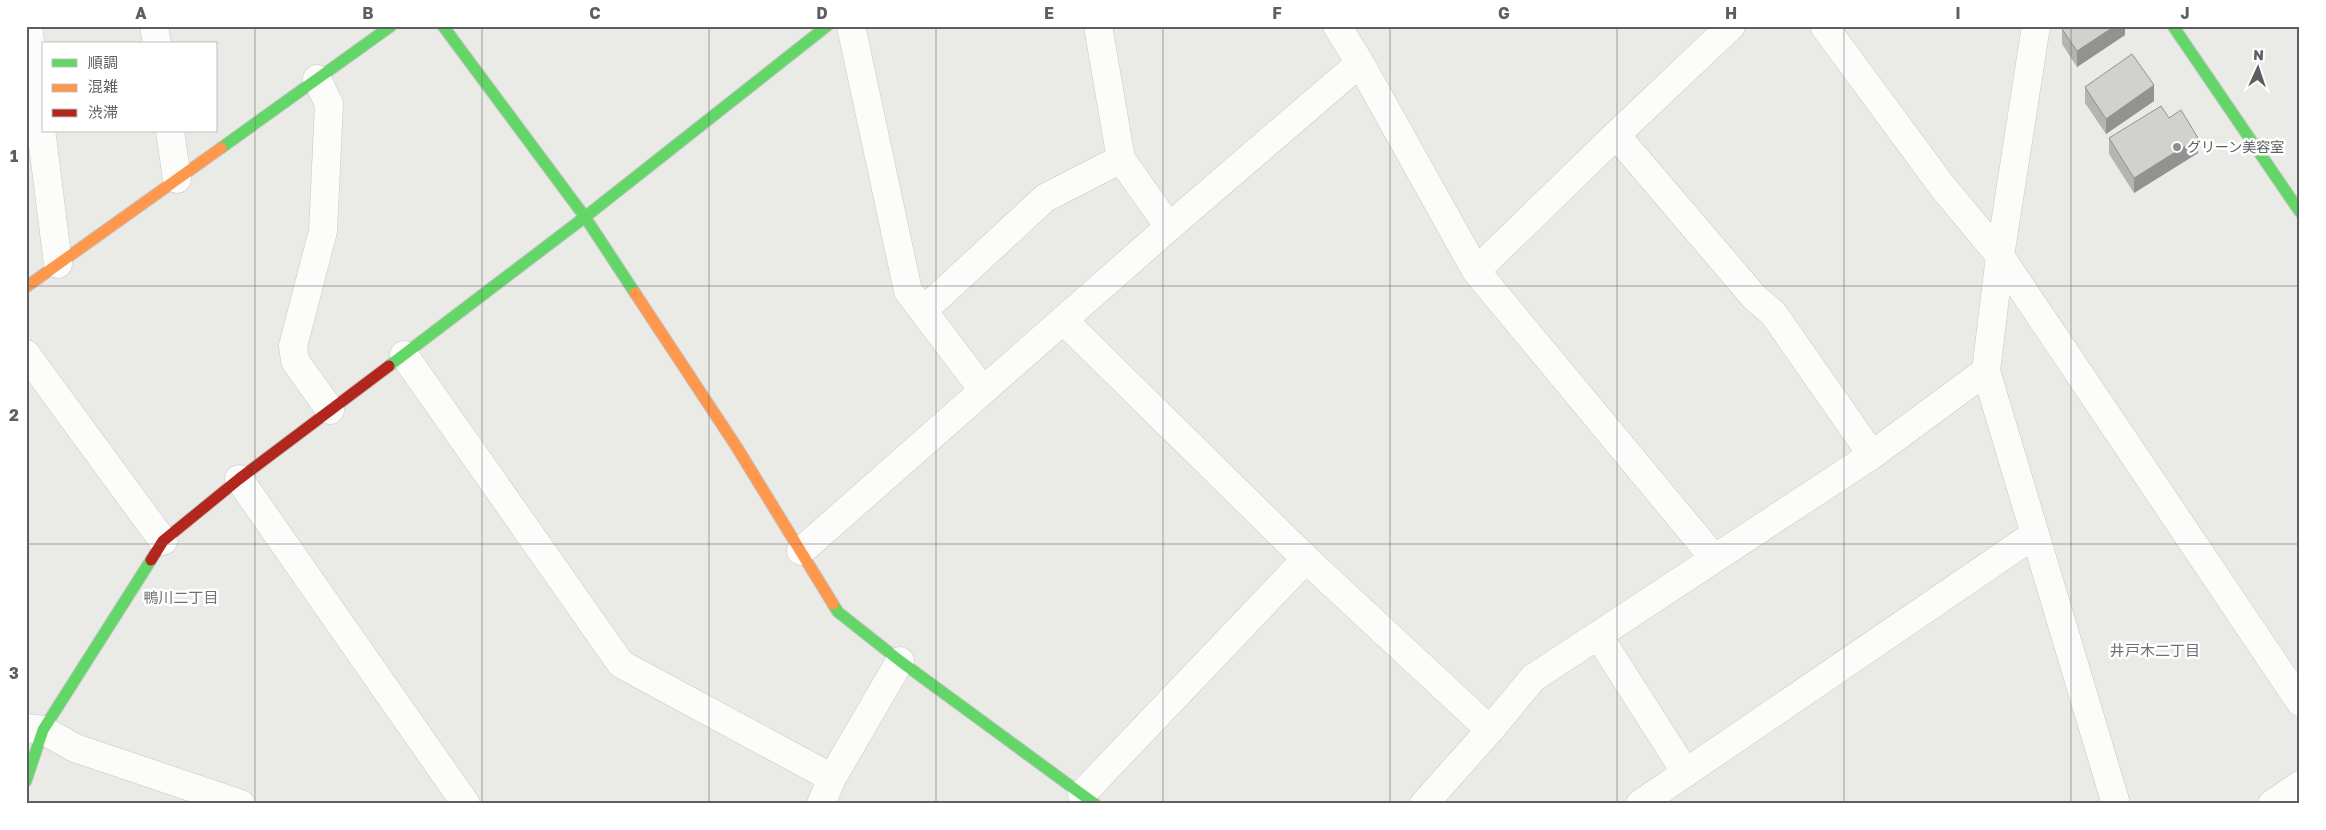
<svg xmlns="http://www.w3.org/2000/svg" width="2326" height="830" viewBox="0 0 2326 830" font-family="'Golos Text','Noto Sans JP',sans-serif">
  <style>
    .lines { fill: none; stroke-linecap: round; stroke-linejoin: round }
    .street-casing { stroke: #c8c8c7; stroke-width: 29 }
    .fast-casing { stroke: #c6c6c6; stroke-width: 13 }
    .slow-casing { stroke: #c6c6c6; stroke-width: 13 }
    .jam-casing { stroke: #c6c6c6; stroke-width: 13 }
    .street { stroke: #fcfcfb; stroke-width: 28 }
    .fast { stroke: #63d668; stroke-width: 11 }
    .slow { stroke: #ff974d; stroke-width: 11 }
    .jam { stroke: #b3261e; stroke-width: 11 }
    .wall { fill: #b4b4b1 }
    .shaded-wall { fill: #929290 }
    .building { fill: #d1d1ce; stroke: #929290 }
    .grid { fill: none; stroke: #5c5e62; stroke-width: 1; stroke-opacity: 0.55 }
    .poi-dot { fill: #8e8f90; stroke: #fff; stroke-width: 2 }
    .labels { text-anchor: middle; stroke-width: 5; stroke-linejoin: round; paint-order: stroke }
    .poi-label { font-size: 14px; fill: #5c5e62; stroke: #fff; text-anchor: start }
    .neighbourhood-label { font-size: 15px; fill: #6d7074; stroke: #fff }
    .neatline { fill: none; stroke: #5c5e62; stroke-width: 2 }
    .grid-label { font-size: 16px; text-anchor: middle; font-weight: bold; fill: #5c5e62 }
  </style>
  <rect width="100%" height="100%" fill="#eaeae6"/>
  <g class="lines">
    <defs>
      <path id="street" d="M28,26L58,264
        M154,26L157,44
        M851,26L908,291L983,390
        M1098,26L1121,159L1169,227
        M1337,26L1360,63L1476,271L1714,558
        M1824,26L1942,186L2000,256L2300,702
        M2036,26L2000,256L1986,371L2116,804
        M317,79L329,104L323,231L293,346L295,361L330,410
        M170,131L177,179
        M1616,135L1755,298L1773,313L1872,455
        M1476,271L1616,135L1731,26
        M923,311L1045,198L1121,159
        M1063,320L1306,559L1490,730
        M26,354L163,541
        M404,355L621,664L832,778
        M239,479L466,804
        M801,551L1169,227L1360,63
        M1598,635L1686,773
        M26,728L43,730L75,748L241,804
        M1082,794L1306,559
        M821,804L832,778L900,661
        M1424,804L1490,730L1533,678L1872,455L1986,371
        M1640,804L2035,534
        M2272,804L2300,785"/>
      <path id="fast" d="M443,26L585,217L635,293
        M2173,26L2300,212
        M221,148L391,26
        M389,366L585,217L827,26
        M833,604L838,612L900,661L1095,804
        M26,781L43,730L151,560"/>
      <path id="slow" d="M26,287L221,148
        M635,293L736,446L833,604"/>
      <path id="jam" d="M151,560L163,541L239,479L389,366"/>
    </defs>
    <use href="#street" class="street-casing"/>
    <use href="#fast" class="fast-casing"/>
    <use href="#slow" class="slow-casing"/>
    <use href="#jam" class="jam-casing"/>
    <use href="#street" class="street"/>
    <use href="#fast" class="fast"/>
    <use href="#slow" class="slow"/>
    <use href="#jam" class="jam"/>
  </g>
  <path class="wall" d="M2125,26V35L2077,67L2062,44V29Z
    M2085,87L2154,101L2106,134L2085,103Z
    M2169,118L2198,153L2134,193L2109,154V138Z"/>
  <path class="shaded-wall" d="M2115,26H2125V35L2077,67V51Z
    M2154,85V101L2106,134V119Z
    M2198,138V153L2134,193V178Z"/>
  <path class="building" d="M2067,26H2115L2077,51L2062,29Z
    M2132,54L2154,85L2106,119L2085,87Z
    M2161,106L2169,118L2181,110L2198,138L2134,178L2109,138Z"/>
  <path class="grid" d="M255,26V804M482,26V804M709,26V804M936,26V804M1163,26V804M1390,26V804M1617,26V804M1844,26V804M2071,26V804M26,286H2300M26,544H2300"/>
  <circle class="poi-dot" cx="2177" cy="147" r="5"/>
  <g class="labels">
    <g class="poi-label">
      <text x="2187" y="152">グリーン美容室</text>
    </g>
    <g class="neighbourhood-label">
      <text x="181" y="603">鴨川二丁目</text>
      <text x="2155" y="656">井戸木二丁目</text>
    </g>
  </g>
  <rect width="2326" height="830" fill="none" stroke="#ffffff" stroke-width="55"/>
  <rect x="42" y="42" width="175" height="90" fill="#ffffff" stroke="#bebfc0"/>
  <rect x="52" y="59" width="25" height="8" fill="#63d668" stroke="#bebfc0"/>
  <text x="88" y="68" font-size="15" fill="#5c5e62">順調</text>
  <rect x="52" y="84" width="25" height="8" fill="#ff974d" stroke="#bebfc0"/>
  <text x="88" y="92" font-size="15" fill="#5c5e62">混雑</text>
  <rect x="52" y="109" width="25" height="8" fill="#b3261e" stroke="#bebfc0"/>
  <text x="88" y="118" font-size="15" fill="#5c5e62">渋滞</text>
  <g transform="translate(2258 68) rotate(3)" stroke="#ffffff" stroke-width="4" paint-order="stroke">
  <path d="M0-4L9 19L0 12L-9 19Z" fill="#5c5e62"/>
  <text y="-8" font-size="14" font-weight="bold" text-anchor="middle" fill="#5c5e62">N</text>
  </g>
  <rect x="28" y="28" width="2270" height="774" class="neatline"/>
  <g class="grid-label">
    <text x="141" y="19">A</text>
    <text x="368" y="19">B</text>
    <text x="595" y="19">C</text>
    <text x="822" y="19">D</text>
    <text x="1049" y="19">E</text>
    <text x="1277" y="19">F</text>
    <text x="1504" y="19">G</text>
    <text x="1731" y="19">H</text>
    <text x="1958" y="19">I</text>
    <text x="2185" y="19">J</text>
    <text x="14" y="162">1</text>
    <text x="14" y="421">2</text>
    <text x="14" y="679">3</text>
  </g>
</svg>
